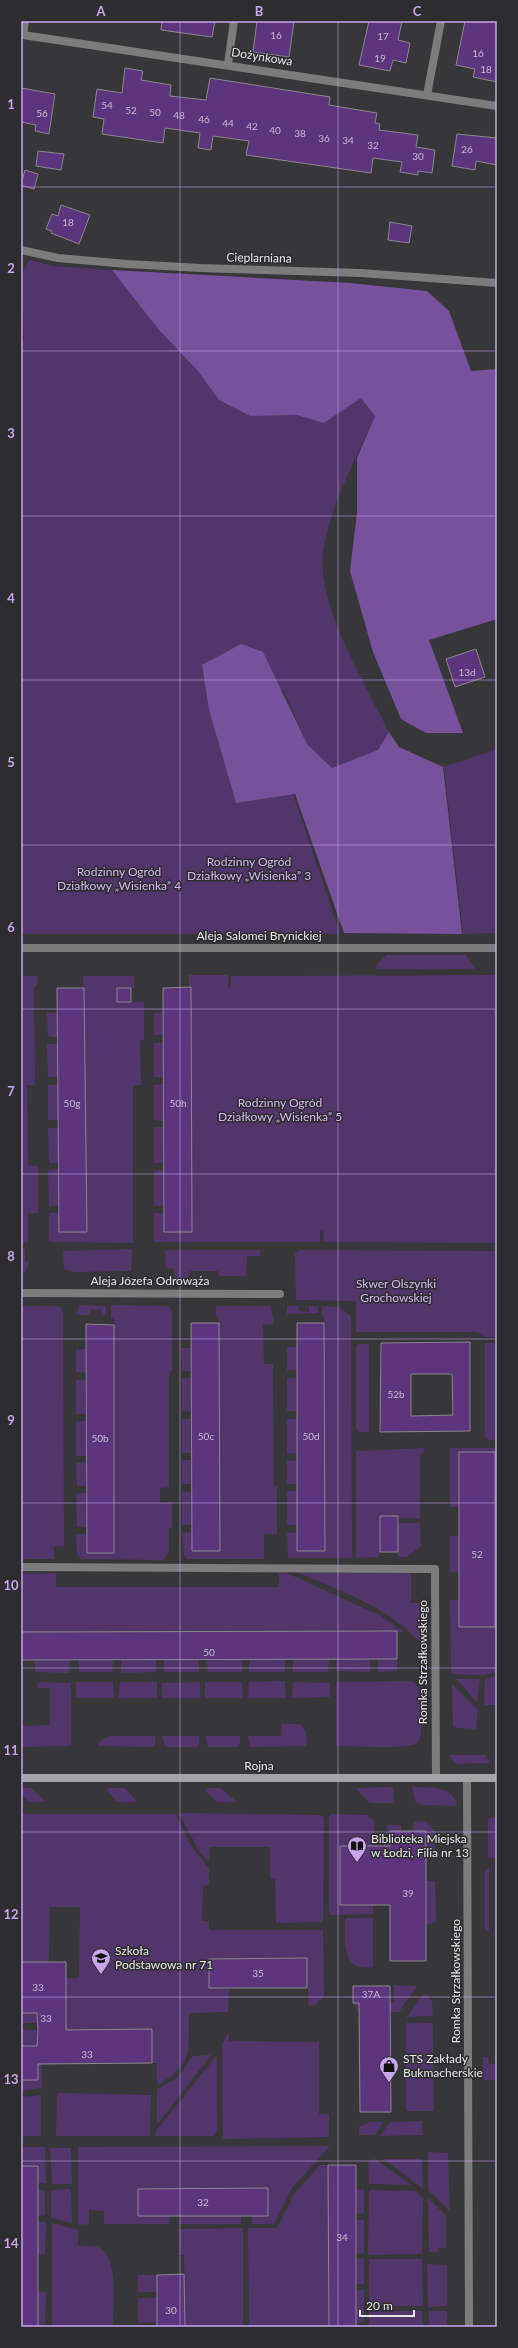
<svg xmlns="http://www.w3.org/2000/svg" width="518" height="2348" viewBox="0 0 518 2348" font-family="Lato,sans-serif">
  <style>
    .green { fill: #52366b }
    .forest { fill: #78519d }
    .building { fill: #5c357e; stroke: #8a888b; fill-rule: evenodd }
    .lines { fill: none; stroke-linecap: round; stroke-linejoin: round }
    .street { stroke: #7d7c7d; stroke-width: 8 }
    .secondary { stroke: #a4a3a5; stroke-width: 8 }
    .grid { fill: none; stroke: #c9a5ee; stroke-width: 1; stroke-opacity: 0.55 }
    .labels { text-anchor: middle; stroke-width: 3; stroke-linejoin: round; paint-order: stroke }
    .number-label { font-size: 10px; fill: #c6bbcf }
    .street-label { font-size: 12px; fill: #e9e8ea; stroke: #2d2c2e }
    .park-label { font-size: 12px; fill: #d6b8f6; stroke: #2d2c2e }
    .poi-label { font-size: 12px; fill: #e9e8ea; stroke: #2d2c2e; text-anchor: start }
    .neatline { fill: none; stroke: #c9a5ee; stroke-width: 1.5 }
    .grid-label { font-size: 13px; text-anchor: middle; font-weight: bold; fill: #c9a5ee }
  </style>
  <rect width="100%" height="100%" fill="#373638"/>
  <path class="green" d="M29,260L53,266L112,270L159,330L197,370L219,400L250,416L297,415L324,423L361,398L375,416C356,459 330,505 323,552C316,604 366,684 389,732L378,750L332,768L307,744L284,691L202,665L209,710L236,803L293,794L340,934H21V349L24,340L22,275Z
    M497,749V933L463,934L444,767Z
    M387,955H466L475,969H376L377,964Z
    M189,975H228V988H230L231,976L497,975V1243L324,1242L323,1230L320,1231V1242H154V1213H164V1232L192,1231L191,988L189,987Z
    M21,976H37L38,983L34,988L35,1085H27L28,1165L38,1166V1213H28V1243H21Z
    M83,976H134V988H117V1002H144V1040L140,1041L141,1085H133V1243L49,1242V1213H59V1232H87Z
    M47,1012L57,1013V1037H50L48,1035Z
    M164,1012V1035H154V1013Z
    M154,1043H163L164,1077H154Z
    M47,1044H57L58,1077H48Z
    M164,1084V1121L154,1120V1085Z
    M48,1085H58V1120H48Z
    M154,1127H164V1163H154Z
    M48,1128H58L59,1163H49Z
    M59,1169V1206H49L48,1170Z
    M154,1170H164V1206H154Z
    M21,1249H25V1261L29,1262L25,1273L21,1272Z
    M132,1249L131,1271L73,1272L64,1269L63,1251Z
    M165,1250H260V1256H247L246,1276H219L218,1271H190L185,1284H175L174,1269L166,1268Z
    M299,1250L497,1251V1337H486L477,1332H356V1301L297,1300L296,1299L295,1253Z
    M79,1305L106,1306V1315L101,1316V1309L90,1310V1315H76Z
    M111,1305L169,1306L172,1313V1371H169V1487L160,1488V1503H172V1528H169V1552L163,1560L80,1559L77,1554L76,1534H87V1553L114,1552V1319L111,1318Z
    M21,1306H59L63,1311L64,1546H54V1559H21Z
    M216,1306H271L274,1324L263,1325L264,1364H273L274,1486H277V1534H264V1559H187L184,1555L182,1533L192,1532V1551H220L219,1317L216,1316Z
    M287,1306H299V1311L309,1312V1306H318V1313L287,1314Z
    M322,1306L340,1307L351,1317L352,1558H289L288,1555L287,1533L297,1532V1551H325L324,1316H322Z
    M485,1343H497V1440H489L485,1436Z
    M359,1344H369V1432H359L356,1429V1346Z
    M287,1347H297V1370H287Z
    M181,1348H192V1371H182Z
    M76,1349H86V1373L76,1372Z
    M182,1378H192V1412L182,1411Z
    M287,1378H296V1411H287Z
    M76,1380H86V1414H76Z
    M182,1419H192V1453H182Z
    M287,1419H297V1453L287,1454Z
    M76,1421H86V1456H76Z
    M424,1448V1452L420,1455V1519L381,1516L380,1552L378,1557L356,1558V1451Z
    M450,1448H497V1474H495V1452H459V1507H450Z
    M182,1460H192V1484H182Z
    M287,1460L297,1461V1484H287Z
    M86,1462L87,1486H77L76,1463Z
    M182,1491L192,1492V1525H182Z
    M287,1491H297V1525H287Z
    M76,1493H87V1527H77Z
    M398,1523H420L421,1546L407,1557H398Z
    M495,1525L497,1526V1672L483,1675L451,1674L450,1600H459V1627H495Z
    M450,1536H459V1572H450Z
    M411,1572V1603H420L421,1643C388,1607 343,1592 299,1573Z
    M56,1573V1587H279V1573L289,1574L379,1615L404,1632H21V1574Z
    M329,1659L328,1672H293V1660Z
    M370,1659V1672L336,1671V1659Z
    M378,1659H397V1671L378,1672Z
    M35,1660H70L69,1673L35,1672Z
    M79,1660H113L112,1672H79Z
    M121,1660H156V1672L121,1673Z
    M164,1660H199V1672H164Z
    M207,1660H242V1672H208Z
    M249,1660H285V1672H249Z
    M497,1676L495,1705H484L485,1679Z
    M456,1679H480L477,1702Z
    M285,1681L286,1698H248L249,1682Z
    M412,1681L419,1687C419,1699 425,1733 418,1742C412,1750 349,1746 336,1746V1682Z
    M38,1682L71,1683V1746L21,1747V1726L50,1725V1688H37Z
    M76,1682H113L114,1698H79L76,1697Z
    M120,1682H157V1698H118Z
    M200,1682V1698H162V1683Z
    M205,1682H242L243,1698H205Z
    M293,1682L330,1683V1697L292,1698Z
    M452,1684L478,1710L476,1729L457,1728L453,1726Z
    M282,1724H300L306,1731L307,1746L250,1747L248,1736H281Z
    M110,1736H155V1745L153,1747L98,1746L101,1740Z
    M162,1736H199V1745L196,1747H165Z
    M205,1736H240V1744L238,1747H208Z
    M450,1755H485L490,1763L457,1764L453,1762Z
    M393,1787L394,1803H370L355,1788Z
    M412,1787C428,1788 454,1784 457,1806L422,1805L415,1801Z
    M21,1788H31L46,1802H29L21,1794Z
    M108,1788H125L137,1802H118L107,1791Z
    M207,1788H221L237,1802H217L205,1791Z
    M179,1813L320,1815L324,1818L323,1922L276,1923L275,1879H270V1847H210L209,1863L198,1849Z
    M21,1814H176L190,1844L209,1869V1885L203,1886L202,1921H209V1930H323L324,1997L315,2005L309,2006L306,1958L209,1959V1988H229L228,2012L189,2013C188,2050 194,2065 157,2085V2063H152V2029L55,2030L66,1978H79L80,1907H50L49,1962H21Z
    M331,1814L367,1815L374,1821L375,1846H340V1905H373V1914L329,1915V1817Z
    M497,1817V1858H488V1818Z
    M426,1821L435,1832V1859H426V1831H414L413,1822Z
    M387,1825H401V1831H390V1848L387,1847Z
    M489,1868V1930L485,1931V1870Z
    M426,1881H435L436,1923L426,1924Z
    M345,1918H373V1967C340,1972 345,1940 345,1918Z
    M394,1985L417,1986L399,2012L359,2013L353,2003L394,2002Z
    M427,1994L432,2001L433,2016L407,2017L423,1995Z
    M21,2013H37V2023H21Z
    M406,2023H433L434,2111H406Z
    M21,2030H38L37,2046H21Z
    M229,2032V2041L319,2042V2114H329V2137L223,2139L222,2044Z
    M211,2055L157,2125V2089L177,2078L193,2056Z
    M217,2055V2132L214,2136H155L156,2131Z
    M483,2057H488L489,2064H497V2080H483Z
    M38,2064H42V2088L21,2091V2080H38Z
    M57,2093L151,2095L150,2136H56Z
    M41,2095V2136H21V2097Z
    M422,2121L423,2135L380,2136L390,2122Z
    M369,2122H384L375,2135H359V2127Z
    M330,2146L292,2188L274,2224H252V2216L268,2215V2188L138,2189V2216H170L169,2224H104V2211L89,2210V2224L78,2225V2147Z
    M21,2147H45L46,2183H38L21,2166Z
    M50,2148H71L72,2184H52Z
    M428,2152L448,2153L450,2211L428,2190Z
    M375,2159L411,2185L369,2184L368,2161Z
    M384,2159H422L423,2189Z
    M320,2165H328L329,2327H249L248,2228H277L295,2193Z
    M71,2189L72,2223L51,2218V2190Z
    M356,2189H364V2213L356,2214Z
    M38,2190L45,2191V2215L38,2216Z
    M369,2190L416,2191L423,2198L422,2254L368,2255Z
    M428,2198L446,2216V2248H438V2252H429Z
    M180,2216H241V2224H179Z
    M356,2220H364V2253L356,2254Z
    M38,2222H46L45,2254H38Z
    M52,2223L78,2230V2246C85,2246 94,2245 100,2248C119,2259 113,2307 113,2327H52Z
    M243,2228V2327H185L184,2255H179V2229Z
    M356,2259H364V2284H356Z
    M369,2259H422L423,2306H369Z
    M427,2264L447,2265V2306L428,2307Z
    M138,2275H157V2292H138Z
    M356,2290H364V2322L356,2323Z
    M38,2292H46L45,2324L38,2325Z
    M138,2298H157V2322L138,2323Z
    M369,2311H422L423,2327H369Z
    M429,2311H447V2327H429Z"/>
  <path class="forest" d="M112,270L350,283L427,291L449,311L471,371L497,369V619L429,640L463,733H426L401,719L373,652L350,571L357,513V458L375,416L361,398L324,423L297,415L250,416L219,400L197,370L159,330Z
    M241,644L263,652L307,744L332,768L378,750L389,732L399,747L443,767L462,934L344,933L295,794L236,803L209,710L202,665Z"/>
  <path class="building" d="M162,21H215L212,37L161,30Z
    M257,21H294L289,57L253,52Z
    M369,21H402L398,40L410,43L406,63L393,60L390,71L359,65Z
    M465,21H497V82L473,77L475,69L456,65Z
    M125,68L143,71L141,80L171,85L170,96L206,100L210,78L330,97L329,105L377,113L375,123L380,124L379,130L418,135L416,147L435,150L432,173L418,171V175L400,172L402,162L373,158L371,173L246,155L249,141L213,136L211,150L198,148L200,133L165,128L163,143L102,134L104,119L93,117L97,89L122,93Z
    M21,88L55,94L49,134L35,131L36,125L21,122Z
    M457,134L497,138V165L476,161L475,170L452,166Z
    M38,151L64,154L61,170L36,166Z
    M25,170L38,174L34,189L21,185Z
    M61,205L90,215L79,244L51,233L52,231L46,229L52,214L58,216Z
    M390,222L412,226L409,243L388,240Z
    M476,649L485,677L455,687L446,659Z
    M191,987L192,1232H164L163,988Z
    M57,988H84L87,1232H59Z
    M117,988H131V1002H117Z
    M191,1323H219L220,1551H192Z
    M297,1323H324L325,1551H297Z
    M86,1324L114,1325V1553H87Z
    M470,1342V1431L380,1432L381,1343ZM411,1374H452L453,1415L411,1416Z
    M459,1452H495V1627H459Z
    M380,1516H398V1552H380Z
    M397,1631V1659L21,1660V1632Z
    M390,1831H426V1961H390V1905H340V1846H390Z
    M307,1958V1988H209V1959Z
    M21,1962H66V2030L152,2029V2063L38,2064V2080H21V2046H37L38,2030L37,2013H21Z
    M353,1986H390L391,2112H360L359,2003H353Z
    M328,2165H356V2327H329Z
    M21,2166H38V2327H21Z
    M268,2188V2216H138V2189Z
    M184,2274L185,2327H157V2275Z"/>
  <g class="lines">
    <path class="street" d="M25,21L23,35L497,106
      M228,64L234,21
      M427,95L441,21
      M21,250L58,258L127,264L201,268L361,273L497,283
      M21,948H497
      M21,1293L280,1294
      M21,1567L435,1569L436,1778
      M467,1778L469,2327"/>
    <path class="secondary" d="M21,1778H497"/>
  </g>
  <path class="grid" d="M180,21V2327M338,21V2327M21,187H497M21,351H497M21,516H497M21,680H497M21,845H497M21,1009H497M21,1174H497M21,1339H497M21,1503H497M21,1668H497M21,1832H497M21,1997H497M21,2161H497"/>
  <defs>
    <symbol id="library-pin" viewBox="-11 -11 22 30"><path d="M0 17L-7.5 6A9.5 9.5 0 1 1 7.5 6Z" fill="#c9a5ee" stroke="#2d2c2e"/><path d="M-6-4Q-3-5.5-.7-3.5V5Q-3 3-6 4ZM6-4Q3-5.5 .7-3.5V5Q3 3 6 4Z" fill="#111"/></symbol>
    <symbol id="school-pin" viewBox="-11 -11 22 30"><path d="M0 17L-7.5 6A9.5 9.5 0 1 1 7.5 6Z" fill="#c9a5ee" stroke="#2d2c2e"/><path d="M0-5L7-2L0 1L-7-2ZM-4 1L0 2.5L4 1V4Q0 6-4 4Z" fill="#111"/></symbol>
    <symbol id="shop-pin" viewBox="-11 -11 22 30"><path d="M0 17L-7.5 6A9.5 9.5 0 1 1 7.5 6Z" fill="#c9a5ee" stroke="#2d2c2e"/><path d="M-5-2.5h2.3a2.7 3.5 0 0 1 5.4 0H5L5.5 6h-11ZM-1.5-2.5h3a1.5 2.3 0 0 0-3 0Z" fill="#111"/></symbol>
  </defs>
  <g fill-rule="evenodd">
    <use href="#library-pin" x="346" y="1835" width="22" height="30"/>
    <use href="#school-pin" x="90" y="1947" width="22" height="30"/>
    <use href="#shop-pin" x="378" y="2055" width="22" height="30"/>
  </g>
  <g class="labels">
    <g class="number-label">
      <text x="276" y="39">16</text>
      <text x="383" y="40">17</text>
      <text x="478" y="57">16</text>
      <text x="380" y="62">19</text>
      <text x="486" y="73">18</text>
      <text x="107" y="109">54</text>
      <text x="131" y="114">52</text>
      <text x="155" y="116">50</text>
      <text x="42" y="117">56</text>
      <text x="179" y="119">48</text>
      <text x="204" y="123">46</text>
      <text x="228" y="127">44</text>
      <text x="252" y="130">42</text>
      <text x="275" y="134">40</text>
      <text x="300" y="137">38</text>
      <text x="324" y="142">36</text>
      <text x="348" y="144">34</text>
      <text x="373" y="149">32</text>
      <text x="467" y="153">26</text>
      <text x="418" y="160">30</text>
      <text x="68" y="226">18</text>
      <text x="467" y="676">13d</text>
      <text x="72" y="1107">50g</text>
      <text x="178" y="1107">50h</text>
      <text x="396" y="1398">52b</text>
      <text x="206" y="1440">50c</text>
      <text x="311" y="1440">50d</text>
      <text x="100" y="1442">50b</text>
      <text x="477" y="1558">52</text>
      <text x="209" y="1656">50</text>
      <text x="408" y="1897">39</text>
      <text x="258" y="1977">35</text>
      <text x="38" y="1991">33</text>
      <text x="371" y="1998">37A</text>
      <text x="46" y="2022">33</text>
      <text x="87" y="2058">33</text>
      <text x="203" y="2206">32</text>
      <text x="342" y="2241">34</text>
      <text x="171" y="2314">30</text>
    </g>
    <g class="street-label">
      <text transform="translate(262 57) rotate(9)" y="4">Dożynkowa</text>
      <text transform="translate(259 258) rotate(1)" y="4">Cieplarniana</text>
      <text x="259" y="940">Aleja Salomei Brynickiej</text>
      <text x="150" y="1285">Aleja Józefa Odrowąża</text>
      <text transform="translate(423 1662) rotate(-90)" y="4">Romka Strzałkowskiego</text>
      <text x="259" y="1770">Rojna</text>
      <text transform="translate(456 1981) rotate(-90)" y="4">Romka Strzałkowskiego</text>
    </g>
    <g class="park-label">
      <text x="249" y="866">Rodzinny Ogród<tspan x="249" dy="14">Działkowy „Wisienka” 3</tspan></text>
      <text x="119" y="876">Rodzinny Ogród<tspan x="119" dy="14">Działkowy „Wisienka” 4</tspan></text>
      <text x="280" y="1107">Rodzinny Ogród<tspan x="280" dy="14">Działkowy „Wisienka” 5</tspan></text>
      <text x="396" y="1288">Skwer Olszynki<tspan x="396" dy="14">Grochowskiej</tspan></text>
    </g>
    <g class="poi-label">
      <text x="371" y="1843">Biblioteka Miejska<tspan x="371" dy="14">w Łodzi, Filia nr 13</tspan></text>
      <text x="115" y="1955">Szkoła<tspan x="115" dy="14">Podstawowa nr 71</tspan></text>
      <text x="403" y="2063">STS Zakłady<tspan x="403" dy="14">Bukmacherskie</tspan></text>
    </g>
  </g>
  <rect width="518" height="2348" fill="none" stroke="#2d2c2e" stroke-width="44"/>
  <path d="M360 2310v6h54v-6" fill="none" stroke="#e9e8ea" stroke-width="2"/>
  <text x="366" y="2310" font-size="12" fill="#e9e8ea" stroke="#2d2c2e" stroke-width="3" paint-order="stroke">20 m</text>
  <rect x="22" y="22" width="474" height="2304" class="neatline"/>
  <g class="grid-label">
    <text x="101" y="16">A</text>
    <text x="259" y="16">B</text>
    <text x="417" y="16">C</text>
    <text x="11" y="109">1</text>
    <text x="11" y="273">2</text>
    <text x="11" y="438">3</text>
    <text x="11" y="603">4</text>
    <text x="11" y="767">5</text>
    <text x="11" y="932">6</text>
    <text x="11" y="1096">7</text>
    <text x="11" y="1261">8</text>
    <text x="11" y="1425">9</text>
    <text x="11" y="1590">10</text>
    <text x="11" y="1755">11</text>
    <text x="11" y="1919">12</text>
    <text x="11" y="2084">13</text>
    <text x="11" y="2248">14</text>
  </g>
</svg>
